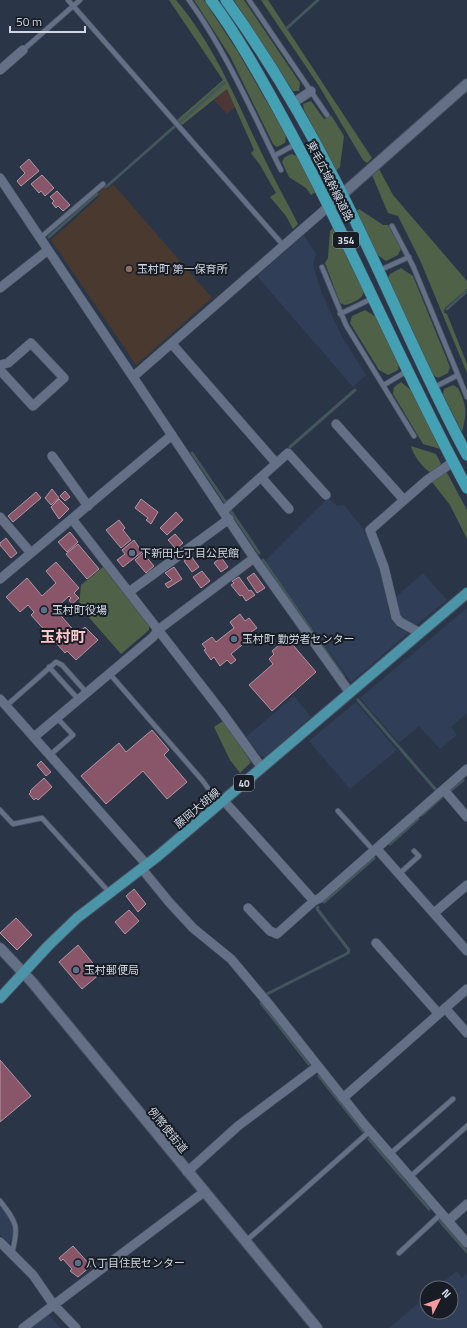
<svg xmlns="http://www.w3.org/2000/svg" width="467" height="1328" viewBox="0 0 467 1328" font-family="'Titillium Web','Noto Sans JP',sans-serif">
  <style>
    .built { fill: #303f57 }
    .industrial { fill: #4c3736 }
    .education { fill: #4a392f }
    .green { fill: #4f6146 }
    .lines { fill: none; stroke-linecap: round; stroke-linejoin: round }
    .stream { stroke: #43565b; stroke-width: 3 }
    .building { fill: #895569; stroke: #b296a0 }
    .service-casing { stroke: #485161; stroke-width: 6 }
    .minor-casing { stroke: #485161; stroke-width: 10 }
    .tertiary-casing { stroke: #485161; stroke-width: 12 }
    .secondary-casing { stroke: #485161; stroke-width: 12 }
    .primary-casing { stroke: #485161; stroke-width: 12 }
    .trunk-casing { stroke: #485161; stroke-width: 12 }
    .service { stroke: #637085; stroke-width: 4.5 }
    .minor { stroke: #637085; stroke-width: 9 }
    .tertiary { stroke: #637085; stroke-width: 10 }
    .secondary { stroke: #637085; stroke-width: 10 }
    .primary { stroke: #4c95a8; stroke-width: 10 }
    .trunk { stroke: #44a1b4; stroke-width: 11 }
    .education-dot { fill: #8d6e63; stroke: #181d25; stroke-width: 1.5 }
    .service-dot { fill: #5c6f8a; stroke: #181d25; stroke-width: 1.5 }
    .labels { text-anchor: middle; stroke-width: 4; stroke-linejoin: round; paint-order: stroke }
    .shield { fill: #181d25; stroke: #999faa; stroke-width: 1 }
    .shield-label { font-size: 10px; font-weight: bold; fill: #d0d7e3 }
    .street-label { font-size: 11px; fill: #d0d7e3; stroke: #181d25 }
    .poi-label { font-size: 11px; fill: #d0d7e3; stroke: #181d25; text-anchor: start }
    .district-label { font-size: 15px; font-weight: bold; fill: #fcc8c9; stroke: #181d25 }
  </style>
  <rect width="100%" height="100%" fill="#2a3648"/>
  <path class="built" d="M304,235L316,254L313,265L322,294L342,337L366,375L353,387L257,276Z
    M328,498L337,506L344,505L361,526L375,550L383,575L388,610L397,627L408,633L351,682L265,561Z
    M423,573L447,600L416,625L404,621L398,614L395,598Z
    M467,608V713L451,727L457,735L440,749L419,726L399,743L360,698Z
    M294,696L311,717L265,757L261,756L246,737Z
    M356,702L397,750L350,789L309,741Z
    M0,1206L12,1221L13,1238L9,1243L0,1234Z
    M457,1271L462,1278L467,1273V1328H389L427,1296V1312H451V1288H436Z
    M47,1313L61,1328H29Z"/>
  <path class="industrial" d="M227,89L236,106L227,114L214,100Z"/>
  <path class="education" d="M113,184L212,298L136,365L51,240L100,196L98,192L104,186L107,190Z"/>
  <path class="green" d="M169,0H176C216,47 238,105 265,160C275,181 286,200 296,220L298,224L293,229L286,216L270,197L276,193L260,165L251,153L254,150L227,89L182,125L177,120L223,80Z
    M194,0H204L238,52L286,135L285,143L277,147L273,144L230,56Z
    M234,0H244L300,83L299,91H293Z
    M261,0H268L372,158L367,163L363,160L319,86Z
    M311,101L324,119L331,115L344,136L340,167L336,171L304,110L303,104Z
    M291,154L297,156L316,192L311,195L306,188L289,177L282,162L284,158Z
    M379,169L393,195L467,281V289L445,308L444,312L447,314L467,364V373L420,260L398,216L388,213L372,175Z
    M359,209L383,225H388L401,249L398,255L386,261L376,254L356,211Z
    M333,228L364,292C362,300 352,303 345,305L340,303L325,263L328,258L330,231Z
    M401,268L413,276L450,367L448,373L438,378L433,375L428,366L388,278L390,274Z
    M365,310L376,317L399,364L398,370L388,375L379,370L350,323L352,316Z
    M401,382L412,391L440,449L423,444L393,394L394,387Z
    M453,385L458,388C467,406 467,412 462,432L443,395L444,389Z
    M411,446L436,454L441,464L431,473C423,468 413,455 411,446Z
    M446,471L467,510V539L450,505L432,482Z
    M103,567L149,626V630L121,654L79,606L81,585Z
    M223,721L251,762L240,773L230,760L214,727Z"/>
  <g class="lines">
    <path class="stream" d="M287,28L318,0
      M180,122L224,83
      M106,187L174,127
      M49,237L97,194
      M447,309L467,291
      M290,447L355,390
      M192,453L226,503L228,501
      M230,510L259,553
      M263,560L344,677
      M358,700L436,790
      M451,790L463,780
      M422,815L443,796
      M390,844L418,819
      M324,902L374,858
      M267,994L348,953L349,950L317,909L318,907
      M261,1003L309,1064
      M319,1076L363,1131
      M369,1139L429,1209
      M440,1221L467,1252"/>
  </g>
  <path class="building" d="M29,159L39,171L21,186L17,181L25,173L20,167Z
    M42,175L54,188L45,196L41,191L39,193L31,184Z
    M57,191L70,205L63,211L58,206L56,208L52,203L54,201L50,197Z
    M52,489L59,498L51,505L45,498Z
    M65,491L70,497L65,501L60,496Z
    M36,492L41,498L13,522L8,516Z
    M59,499L69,509L59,519L51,507Z
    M141,499L158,512L151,524L146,520L148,518L135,508Z
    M176,512L183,520L167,535L160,528Z
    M119,520L125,528L123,530L131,540L121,548L106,530Z
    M70,532L78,542L67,552L58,542Z
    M175,534L183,543L176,549L168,540Z
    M6,538L17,553L11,558L0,545V543Z
    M134,540L142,552L123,567L117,560L125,554L122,550Z
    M78,544L99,569L87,579L66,554Z
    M143,553L154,566L146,573L135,560Z
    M191,556L199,567L192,572L184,561Z
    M221,557L228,567L221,572L214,563Z
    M56,562L79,588L74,593L79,598L72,604L69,600L71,598L69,596L55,609L77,634L85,627L98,640L76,660L67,651L65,653L31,615L34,612L28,605L20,612L6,597L27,578L42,596L56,583L46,571Z
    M174,567L182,579L168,588L165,584L172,580L165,573Z
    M202,571L210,581L201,588L193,577Z
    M254,573L265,588L257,593L247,578Z
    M239,577L249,591L251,590L255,595L246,601L242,595L240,596L231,585L234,583L232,581Z
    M240,614L245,621L249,618L257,628L251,632L253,636L231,654L236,660L231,664L227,660L220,666L214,657L211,660L204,650L206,649L202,644L212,637L216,642L234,628L230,622Z
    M287,638L316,672L272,711L249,685L273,664L269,659L274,654L272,651Z
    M152,730L169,750L164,755L187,782L167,799L143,771L106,804L81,776L119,743L126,752Z
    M41,761L51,772L46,776L37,765Z
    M44,778L52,787L38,800L36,798L34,800L29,794L31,792L30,791Z
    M134,889L146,904L138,912L126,896Z
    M129,910L139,921L125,934L115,922Z
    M16,918L32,935L17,950L0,933Z
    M78,945L101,973L82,989L59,962Z
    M0,1060L31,1096L0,1122Z
    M73,1246L91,1266L78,1277L70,1271L72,1269L63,1259L61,1261L59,1258Z"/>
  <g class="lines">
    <defs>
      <path id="service" d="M68,0L283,245
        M189,0C227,53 252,112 281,170
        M249,0L327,115
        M23,50L80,0
        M274,156L296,144
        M392,226L413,266L467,397
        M40,238L103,184
        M322,267L346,325L414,436
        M378,271L409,257
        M340,314L373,298
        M384,385L407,371
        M433,388L458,375
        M49,667L78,699
        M109,673L202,780L219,803
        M6,706L56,662L62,665L86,692
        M50,755L73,735L57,718
        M0,810L13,824L42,818L109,892
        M338,811L374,851
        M399,874L419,856L414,851
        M390,1154L453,1099
        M410,1177L467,1126
        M0,1201C17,1223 19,1226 12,1253
        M246,1241L370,1131
        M399,1253L441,1214"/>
      <path id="minor" d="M0,70L23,50
        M293,103L311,91
        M0,178L254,558L350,693
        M0,288L48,250
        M172,344L276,463
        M0,365L8,363L31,343L64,378L33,406L0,370
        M134,376L329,206
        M336,424L404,500
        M52,456L88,506
        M261,477L289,509
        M223,511L288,453L326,495
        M0,517L31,553
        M72,519L221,711L262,768
        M0,579L172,435
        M129,592L229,519
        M420,633L400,622L396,617L384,567L370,530L427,480L453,462
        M0,699L147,865
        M34,737L153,637L158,630L254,558
        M444,790L467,817
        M224,801L314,901L320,898L467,769
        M377,849L467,951
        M142,869L169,902L193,928L231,959L272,1008L364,1124L467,1243
        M248,908L270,931L277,934L314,901
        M434,913L467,885
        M376,943L438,1013
        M445,1008L467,1033
        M343,1098L467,989
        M187,1172L238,1126L318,1066
        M448,1221L467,1204
        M0,1242L33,1275L53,1304L76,1328
        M23,1328L204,1192"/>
      <path id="tertiary" d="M329,206L467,84"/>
      <path id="secondary" d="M0,948L32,982L317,1328"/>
      <path id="primary" d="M0,998L48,946L77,918L158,856L467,593"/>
      <path id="trunk" d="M211,0C237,35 258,73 279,111C347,234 400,364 467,488
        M226,0C267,57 304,119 336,182C382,272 419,366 467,455"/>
    </defs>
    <use href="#service" class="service-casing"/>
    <use href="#minor" class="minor-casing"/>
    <use href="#tertiary" class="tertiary-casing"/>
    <use href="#secondary" class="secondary-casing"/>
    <use href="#primary" class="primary-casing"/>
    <use href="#trunk" class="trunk-casing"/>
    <use href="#service" class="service"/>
    <use href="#minor" class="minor"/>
    <use href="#tertiary" class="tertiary"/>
    <use href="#secondary" class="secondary"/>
    <use href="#primary" class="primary"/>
    <use href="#trunk" class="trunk"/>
  </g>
  <circle class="education-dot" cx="129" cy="269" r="4"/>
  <g class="service-dot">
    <circle cx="132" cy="553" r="4"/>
    <circle cx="44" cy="610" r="4"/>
    <circle cx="234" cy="639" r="4"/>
    <circle cx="76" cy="970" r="4"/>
    <circle cx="78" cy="1263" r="4"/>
  </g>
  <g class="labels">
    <g class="shield">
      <rect x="333" y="232" width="26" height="16" rx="3"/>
      <rect x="234" y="775" width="20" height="16" rx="3"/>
    </g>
    <g class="shield-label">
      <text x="346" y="244">354</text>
      <text x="244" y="787">40</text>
    </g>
    <g class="street-label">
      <text transform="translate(330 181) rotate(63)" y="4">東毛広域幹線道路</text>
      <text transform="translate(197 808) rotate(-40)" y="4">藤岡大胡線</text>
      <text transform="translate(168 1130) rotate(51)" y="4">例幣使街道</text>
    </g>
    <g class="poi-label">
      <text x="137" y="273">玉村町 第一保育所</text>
      <text x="140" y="557">下新田七丁目公民館</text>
      <text x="52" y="614">玉村町役場</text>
      <text x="242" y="643">玉村町 勤労者センター</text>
      <text x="84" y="974">玉村郵便局</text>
      <text x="86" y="1267">八丁目住民センター</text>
    </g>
    <g class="district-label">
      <text x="63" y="642">玉村町</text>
    </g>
  </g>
  <g transform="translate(439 1300) rotate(48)"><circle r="19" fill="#181d25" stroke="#626771"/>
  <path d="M0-3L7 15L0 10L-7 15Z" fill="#f59b9e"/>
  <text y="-6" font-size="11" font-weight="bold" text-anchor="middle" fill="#d0d7e3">N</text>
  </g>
  <path d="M10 26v6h75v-6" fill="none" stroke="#d0d7e3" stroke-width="2"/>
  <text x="16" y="26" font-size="12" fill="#d0d7e3" stroke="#181d25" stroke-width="3" paint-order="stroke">50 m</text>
</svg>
